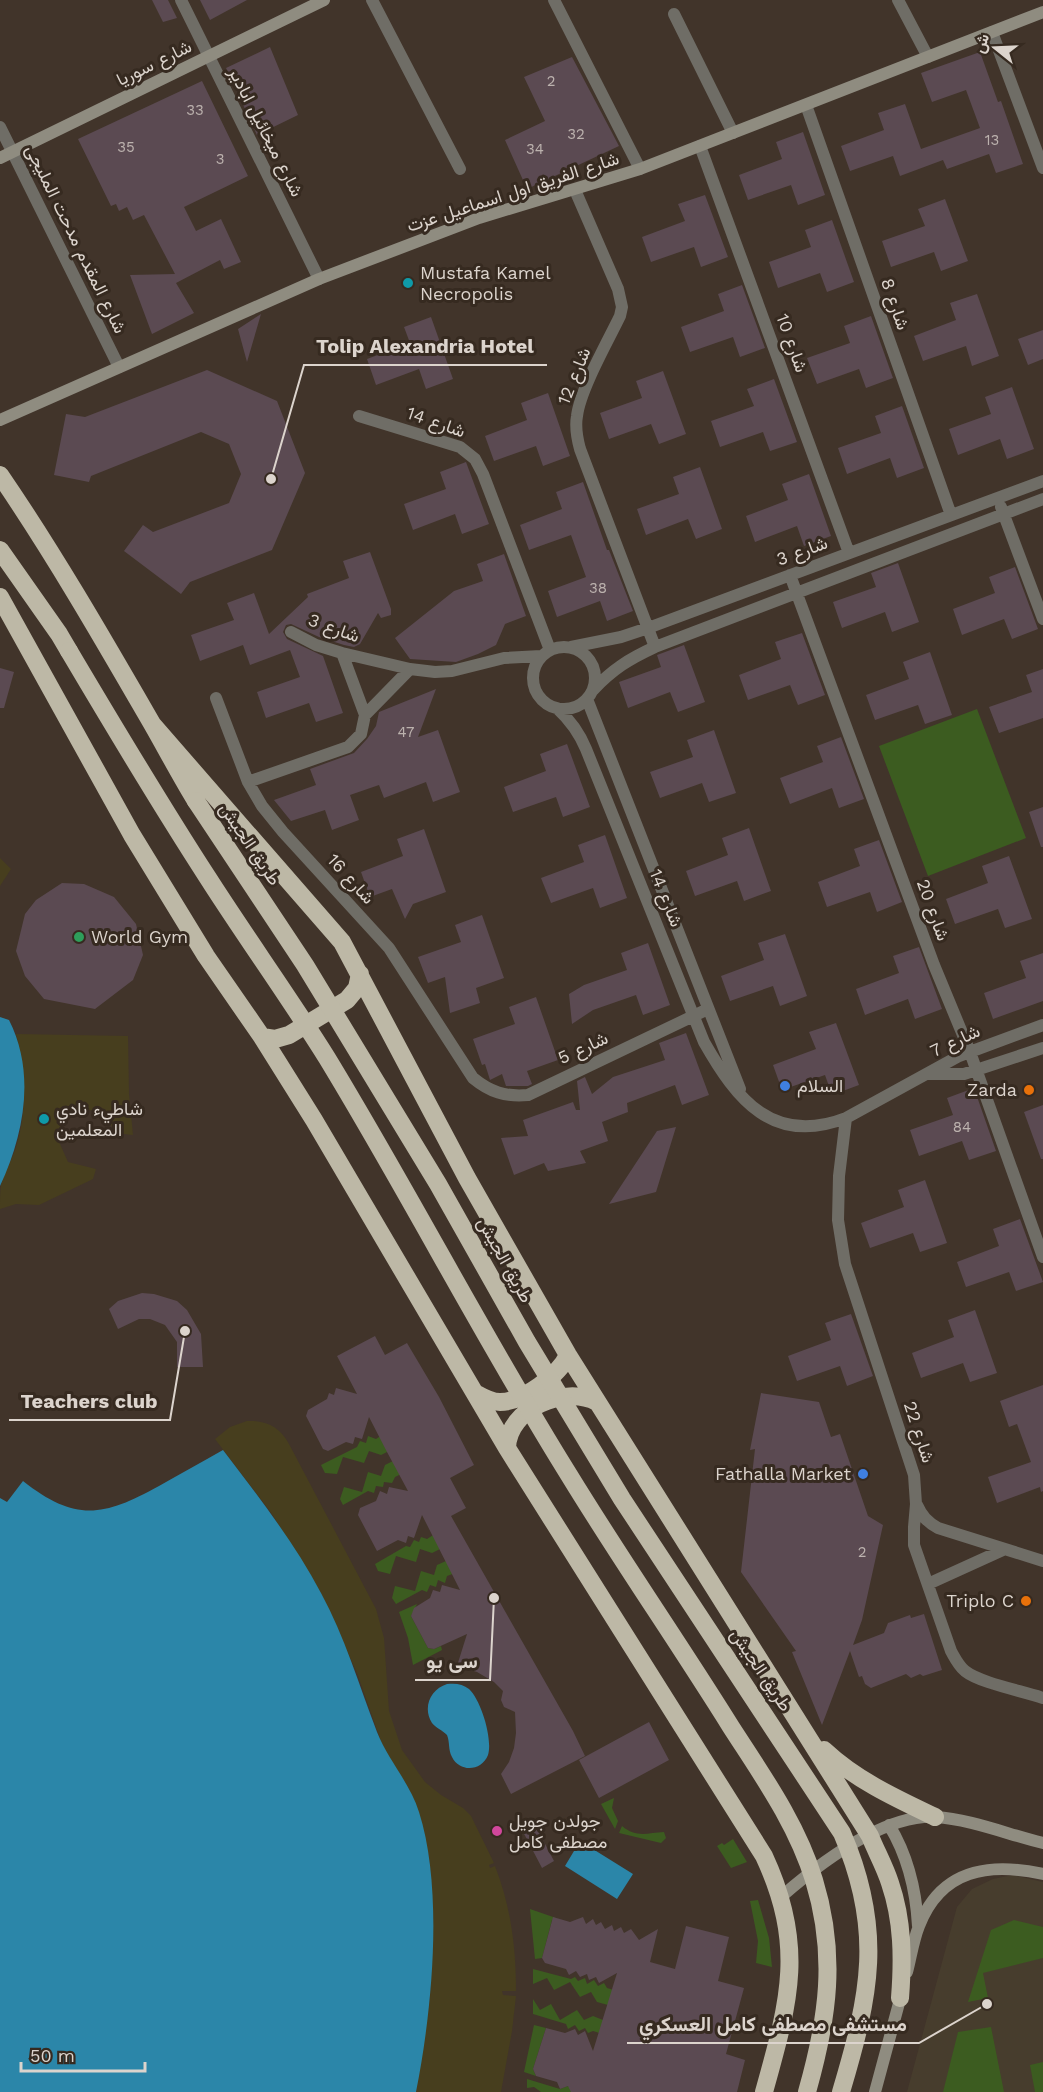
<svg xmlns="http://www.w3.org/2000/svg" width="1043" height="2092" viewBox="0 0 1043 2092" font-family="'Work Sans',Vazirmatn,sans-serif">
  <style>
    .medical { fill: #473d2d }
    .green { fill: #3c5c20 }
    .sand { fill: #473e1e }
    .water { fill: #2b86a9 }
    .building { fill: #5b4a52 }
    .lines { fill: none; stroke-linecap: round; stroke-linejoin: round }
    .street { stroke: #6f6d66; stroke-width: 12 }
    .secondary { stroke: #8f8c80; stroke-width: 12 }
    .highway { stroke: #bdb8a6; stroke-width: 18 }
    .highway-bridge { stroke: #bdb8a6; stroke-width: 18 }
    .culture-dot { fill: #0f9aa8; stroke: #362a20; stroke-width: 2 }
    .leisure-dot { fill: #2e9e5b; stroke: #362a20; stroke-width: 2 }
    .shop-dot { fill: #3f7fe0; stroke: #362a20; stroke-width: 2 }
    .food-dot { fill: #e8710a; stroke: #362a20; stroke-width: 2 }
    .hotel-dot { fill: #d1479c; stroke: #362a20; stroke-width: 2 }
    .labels { text-anchor: middle; stroke-width: 6; stroke-linejoin: round; paint-order: stroke }
    .number-label { font-size: 15px; fill: #bcb2ae }
    .street-label { font-size: 18px; fill: #dcd4cd; stroke: #362a20 }
    .poi-label { font-size: 18px; fill: #dcd4cd; stroke: #362a20; text-anchor: start }
    .leader { fill: none; stroke: #dcd4cd; stroke-width: 2 }
    .callout-dot { fill: #dcd4cd; stroke: #362a20; stroke-width: 2 }
    .callout-label { font-size: 20px; text-anchor: middle; font-weight: bold; fill: #dcd4cd; stroke: #362a20; stroke-width: 6; stroke-linejoin: round; paint-order: stroke }
  </style>
  <rect width="100%" height="100%" fill="#41342a"/>
  <path class="medical" d="M1013,1875L1043,1882V2092H907L957,1907L972,1889L993,1879Z"/>
  <path class="green" d="M977,709L1026,838L928,876L879,746Z
    M385,1433L387,1452L381,1455L369,1451L364,1463L343,1457L337,1474L325,1473L321,1465L357,1447L360,1441L366,1443L368,1436L376,1439Z
    M393,1461L405,1472L395,1477L392,1483L384,1482L383,1487L376,1486L374,1493L368,1491L343,1505L340,1499L344,1487L362,1492L368,1472L381,1476L385,1465Z
    M438,1532L440,1549L432,1553L420,1549L416,1562L396,1556L390,1574L378,1571L375,1564L406,1546L410,1547L414,1540L419,1542L421,1537L427,1539Z
    M446,1561L458,1572L447,1576L445,1583L438,1580L436,1587L430,1585L427,1592L422,1590L396,1604L392,1598L395,1586L415,1591L421,1571L434,1575L437,1565Z
    M417,1604L411,1616L428,1648L434,1649L441,1646L442,1650L413,1665L408,1638L399,1612Z
    M614,1798L612,1808L618,1821L615,1829L601,1804Z
    M622,1826C636,1838 647,1833 664,1832L666,1838L661,1843L619,1833Z
    M733,1839L747,1862L731,1868L717,1846L722,1843L724,1845Z
    M758,1900L769,1938L772,1967L756,1963L758,1941L750,1901Z
    M530,1909L556,1918L552,1920L542,1958L535,1959Z
    M1014,1920L1043,1927V1958L983,1973L988,1998L968,2002L991,1930Z
    M533,1969L571,1979L575,1977L578,1981L585,1978L587,1984L594,1980L598,1986L604,1983L607,1988L617,1991L608,2005L597,2002L591,1992L580,1997L570,1982L554,1990L547,1978L533,1984Z
    M533,1999L540,2010L551,2004L560,2020L577,2010L584,2020L593,2016L603,2020L606,2035L593,2031L588,2033L585,2028L579,2031L575,2025L568,2029L566,2024L533,2014Z
    M534,2025L546,2028L533,2069L536,2076L524,2072Z
    M991,2027L1004,2092H943L958,2032Z
    M1043,2062V2092H1035L1030,2065Z
    M527,2079L560,2089L568,2086L579,2092H541L534,2087L527,2088Z"/>
  <path class="sand" d="M0,858L11,869L0,886Z
    M16,1034L128,1036L129,1094L133,1135L115,1133L105,1113L74,1107L56,1135L68,1162L96,1169L93,1179L39,1205L16,1204L0,1209C0,1201 0,1192 1,1185C4,1173 11,1162 15,1150C28,1112 25,1073 16,1034Z
    M247,1421C266,1420 280,1427 289,1444L376,1609L384,1638L389,1711L402,1750L425,1782L441,1795L463,1808L471,1816L494,1863L489,1865L490,1868L495,1866C511,1907 516,1948 516,1991H502L503,1995L516,1996L512,2031L501,2092H416L430,1997L432,1936L431,1881L429,1857L409,1789L383,1747L357,1673L321,1593L272,1514L215,1439L230,1427Z"/>
  <path class="water" d="M0,1017L9,1020C36,1073 24,1135 0,1186Z
    M223,1450C258,1496 294,1542 321,1593C345,1637 359,1685 377,1732C388,1760 410,1783 419,1812C444,1890 432,2012 416,2092H0V1498L7,1502L23,1481C75,1522 103,1517 159,1486C180,1474 202,1462 223,1450Z
    M447,1684C456,1683 463,1684 469,1689C481,1700 493,1739 488,1755C482,1771 460,1773 452,1757C448,1750 450,1742 447,1735C442,1730 436,1728 432,1723C422,1707 431,1689 447,1684Z
    M580,1841L633,1874L617,1899L565,1866Z"/>
  <path class="building" d="M152,0H168L177,18L163,22Z
    M200,0H247L210,20Z
    M270,47L298,115L257,135L226,68Z
    M980,52L998,102L1001,101L1023,164L996,173L989,154L947,169L943,160L900,176L893,156L850,171L841,146L884,130L878,113L905,104L921,149L980,128L966,90L932,102L921,73Z
    M572,57L619,146L527,189L505,140L545,121L524,77Z
    M202,81L248,176L184,207L196,231L221,219L241,262L224,269L220,260L176,283L194,313L152,334L130,275L175,274L144,215L133,220L127,207L119,211L116,204L111,206L78,139Z
    M803,132L825,195L798,205L791,185L748,200L739,175L782,159L776,142Z
    M705,195L728,257L701,267L694,247L651,262L642,237L685,221L678,204Z
    M945,199L968,261L941,271L934,252L891,267L882,241L925,226L918,209Z
    M832,220L854,282L827,292L820,273L778,288L769,262L811,247L805,230Z
    M742,285L765,348L740,357L733,337L690,352L681,327L724,311L718,294Z
    M977,294L999,356L972,366L966,346L923,361L914,336L956,320L950,303Z
    M261,314L247,362L238,329Z
    M871,316L893,378L866,388L859,369L817,384L807,358L850,343L844,326Z
    M431,317L453,379L426,389L419,369L376,385L367,359L410,343L404,327Z
    M1043,330V359L1028,365L1018,339Z
    M207,370L277,401L305,473L272,550L190,582L181,594L124,551L143,525L153,532L229,503L241,474L229,444L201,432L91,476L89,482L54,475L66,414L85,417Z
    M663,371L686,434L659,444L651,424L609,439L600,413L642,398L636,381Z
    M774,379L797,442L770,451L763,432L720,447L711,421L754,406L747,389Z
    M1012,387L1034,449L1007,459L1000,439L958,455L949,429L991,414L985,397Z
    M548,393L570,456L543,466L536,446L494,461L485,436L527,420L521,403Z
    M902,406L924,468L897,478L890,458L847,474L838,448L881,433L875,416Z
    M466,462L489,524L462,534L455,514L413,530L404,504L446,489L440,472Z
    M700,467L722,529L696,539L688,519L646,535L637,509L679,494L673,477Z
    M809,474L831,536L804,546L797,526L755,542L746,516L788,500L782,484Z
    M583,482L607,550H609L633,611L607,621L600,601L557,617L548,591L586,577L571,535L529,550L520,525L562,509L556,492Z
    M370,552L391,609V615L381,618L378,613L360,644L354,647L344,645L319,637L291,624L286,625L283,632L287,639L323,656L343,713L316,722L309,703L266,718L257,692L300,677L290,650L250,665L243,645L200,661L191,635L234,620L227,603L254,593L269,634L308,597L307,594L349,578L343,561Z
    M504,554L526,616L505,624L496,645L478,654L456,662L410,659L395,638L454,591L483,581L477,564Z
    M898,563L919,622L892,632L885,612L842,628L833,602L876,587L871,573Z
    M1015,567L1038,629L1012,639L1004,619L962,635L953,609L995,593L989,577Z
    M802,633L825,695L798,705L790,685L748,700L739,675L781,659L775,642Z
    M684,645L705,702L678,712L670,692L628,708L619,682L661,667L657,655Z
    M930,652L952,715L925,724L918,705L875,720L866,695L909,679L903,662Z
    M0,668L14,672L4,708H0Z
    M1043,669V718L999,733L989,707L1032,692L1026,675Z
    M436,689L418,737L438,730L460,792L433,802L426,782L384,798L379,785L350,795L359,820L332,830L325,810L291,821L274,800L316,785L310,769L354,753L367,739L376,726L379,712Z
    M714,730L736,793L709,802L702,783L660,798L650,772L693,757L687,740Z
    M841,737L864,799L839,808L832,788L790,804L780,778L823,762L817,746Z
    M567,744L590,807L563,817L556,797L513,812L504,787L546,771L540,754Z
    M1043,807V847H1041L1029,812Z
    M749,828L771,891L744,901L737,881L695,896L686,871L728,855L722,838Z
    M424,829L446,892L413,904L405,919L392,889L370,897L361,872L403,856L397,839Z
    M605,835L627,898L600,908L593,888L551,903L541,878L584,862L578,845Z
    M879,840L902,902L877,912L870,892L827,907L818,882L860,866L854,849Z
    M1009,856L1032,919L1005,928L998,909L955,924L946,899L988,883L982,866Z
    M62,883L84,884L114,897L136,924L143,955L133,980L95,1009L44,999L25,976L16,951L25,914L36,900Z
    M482,915L504,978L476,988L480,1003L450,1013L445,977L428,983L418,957L461,942L455,925Z
    M785,934L807,996L780,1006L773,986L730,1001L721,976L764,960L758,943Z
    M648,943L670,1005L643,1015L636,995L593,1010L572,1024L569,994L584,985L627,970L621,953Z
    M919,947L942,1009L915,1019L908,999L865,1015L856,989L899,973L893,956Z
    M1043,953V1001L993,1019L984,993L1026,978L1020,961Z
    M536,997L558,1060L527,1071L532,1084L528,1086H506L502,1074L490,1080L485,1064L482,1065L473,1039L515,1024L509,1007Z
    M836,1023L859,1085L832,1095L825,1075L782,1090L773,1065L816,1049L809,1032Z
    M686,1033L709,1095L682,1105L675,1085L627,1103L628,1112L602,1122L608,1141L580,1151L586,1163L548,1171L544,1163L514,1175L501,1138L528,1136L523,1120L573,1102L576,1110H580L577,1081L585,1077L592,1094L613,1077L665,1060L659,1043Z
    M974,1088L996,1151L969,1160L962,1141L919,1156L910,1130L953,1115L947,1098Z
    M1043,1105V1159H1041L1024,1112Z
    M676,1127L656,1192L609,1204L657,1131Z
    M925,1180L947,1243L920,1252L913,1233L870,1248L861,1223L904,1207L898,1190Z
    M1020,1219L1043,1282L1016,1291L1009,1272L966,1287L957,1262L999,1246L993,1229Z
    M142,1293L154,1294L177,1301L187,1310L201,1334L203,1367H177V1342L165,1325L150,1319H139L118,1329L109,1309L118,1301Z
    M975,1310L997,1373L970,1382L963,1363L921,1378L912,1353L954,1337L948,1320Z
    M851,1314L873,1376L847,1386L840,1366L797,1381L788,1356L831,1340L825,1323Z
    M375,1336L385,1355L407,1343L439,1397L474,1465L450,1478L466,1508L451,1516L573,1731L585,1756L511,1794L501,1774L509,1762L514,1748L516,1733L515,1712L504,1707L501,1700L503,1691L494,1682L477,1672L457,1666L467,1634L434,1649L428,1648L411,1616L414,1608L430,1598L433,1590L440,1592L442,1585L460,1590L422,1515L414,1538L408,1536L406,1543L398,1540L377,1551L358,1515L360,1508L376,1501L380,1491L387,1494L389,1487L408,1491L387,1452L369,1417L362,1439L355,1437L353,1444L346,1442L328,1451L323,1449L306,1416L308,1410L327,1399L329,1393L334,1395L336,1388L357,1394L337,1356Z
    M1043,1385V1491L1041,1492L1040,1487L997,1503L988,1477L1031,1462L1017,1424L1009,1427L1000,1401Z
    M761,1393L819,1402L831,1437L840,1434L868,1516L883,1525L862,1620L853,1645L884,1633L888,1623L910,1615L911,1618L924,1614L942,1670L923,1676L920,1674L911,1678L906,1674L871,1688L865,1684L862,1676L859,1677L850,1651L822,1725L792,1652L796,1651L741,1572L755,1449L750,1450Z
    M649,1722L669,1760L599,1798L579,1760Z
    M532,1819L554,1861L542,1868L520,1826Z
    M553,1917L570,1922L583,1917L586,1924L593,1919L596,1925L601,1922L605,1929L612,1925L614,1931L621,1927L624,1933L631,1929L639,1940L658,1929L650,1962L675,1969L686,1926L729,1937L718,1981L744,1988L726,2054L745,2060L737,2092H571L568,2086L560,2089L557,2082L536,2076L533,2069L546,2028L565,2033L575,2029L578,2035L585,2031L593,2051L617,1973L599,1983L596,1977L589,1980L587,1974L580,1977L576,1971L569,1975L566,1969L545,1963L542,1958Z"/>
  <g class="lines">
    <path class="street" d="M181,0L319,279
      M372,0L460,169
      M554,0L640,169
      M898,0L928,57
      M674,14L733,133
      M992,32L1043,168
      M806,105L951,515
      M0,127L119,367
      M700,146L849,553
      M575,190L618,289L622,307L620,316C608,341 580,390 577,416C575,427 577,438 580,449L655,647
      M359,416L460,447L475,459L483,474L550,650
      M1001,507L1043,619
      M790,575L934,965L970,1052L1043,1257
      M291,632L316,645L342,653L410,669L435,672L452,671L504,658L541,656
      M571,647L621,637L648,628L1043,481
      M533 678a31 31 0 1 1 62 0a31 31 0 1 1-62 0Z
      M342,653L365,715
      M593,690C613,669 629,659 655,647L1043,499
      M216,698L248,782L262,806L283,832L389,948L473,1078C490,1092 505,1097 528,1095L708,1009
      M587,699L740,1089
      M557,708C570,720 579,732 586,749L704,1042C737,1100 773,1146 846,1118L959,1056L1043,1025
      M248,782L348,747L361,734L365,715L410,669
      M928,1074H964L1043,1048
      M846,1118L839,1176L838,1220L845,1264L914,1475L916,1504L914,1527V1545L951,1651C955,1658 958,1665 965,1671C980,1683 1023,1691 1043,1698
      M917,1505C922,1516 927,1522 938,1528L1043,1561
      M928,1584L1005,1549"/>
    <path class="secondary" d="M0,158L324,0
      M0,420L319,279L479,218L640,169L1043,12
      M889,1825C908,1856 916,1889 918,1926
      M781,1897C819,1864 883,1814 936,1817C969,1819 1010,1835 1043,1843
      M907,1972C911,1957 913,1941 919,1926C941,1869 989,1862 1043,1874
      M875,2092L902,1992"/>
    <path class="highway" d="M0,475C54,554 103,639 151,722C166,748 180,775 196,801
      M0,550L59,634L69,651
      M0,597L132,835L206,956L262,1037L314,1120L507,1448L764,1856C806,1946 789,2002 764,2092
      M152,724L342,942L467,1178L568,1355L870,1836C876,1851 885,1867 890,1883C903,1921 903,1959 900,1998
      M262,1037L275,1039L289,1035L347,1000L357,988L360,974
      M477,1394C484,1398 491,1402 500,1402C523,1402 559,1375 568,1355
      M507,1448C508,1408 565,1385 597,1402
      M824,1750C856,1780 895,1798 935,1817"/>
    <path class="highway-bridge" d="M69,651C114,727 160,804 208,878C247,939 289,997 327,1058C411,1196 484,1339 569,1475C621,1560 678,1642 731,1727C762,1775 797,1824 814,1880C837,1955 828,2018 807,2092
      M196,801L305,965L438,1184L527,1342L622,1499L842,1833C884,1930 870,1995 841,2092"/>
  </g>
  <g class="culture-dot">
    <circle cx="408" cy="283" r="6"/>
    <circle cx="44" cy="1119" r="6"/>
  </g>
  <circle class="leisure-dot" cx="79" cy="937" r="6"/>
  <g class="shop-dot">
    <circle cx="785" cy="1086" r="6"/>
    <circle cx="863" cy="1474" r="6"/>
  </g>
  <g class="food-dot">
    <circle cx="1029" cy="1090" r="6"/>
    <circle cx="1026" cy="1601" r="6"/>
  </g>
  <circle class="hotel-dot" cx="497" cy="1831" r="6"/>
  <g class="labels">
    <g class="number-label">
      <text x="551" y="86">2</text>
      <text x="195" y="115">33</text>
      <text x="576" y="139">32</text>
      <text x="992" y="145">13</text>
      <text x="126" y="152">35</text>
      <text x="535" y="154">34</text>
      <text x="220" y="164">3</text>
      <text x="598" y="593">38</text>
      <text x="406" y="737">47</text>
      <text x="962" y="1132">84</text>
      <text x="862" y="1557">2</text>
    </g>
    <g class="street-label">
      <text transform="translate(154 63) rotate(-26)" y="6">شارع سوريا</text>
      <text transform="translate(266 132) rotate(63)" y="6">شارع ميخائيل ابادير</text>
      <text transform="translate(513 192) rotate(-18)" y="6">شارع الفريق اول اسماعيل عزت</text>
      <text transform="translate(76 239) rotate(64)" y="6">شارع المقدم مدحت المليجى</text>
      <text transform="translate(895 304) rotate(71)" y="6">شارع 8</text>
      <text transform="translate(792 343) rotate(70)" y="6">شارع 10</text>
      <text transform="translate(574 376) rotate(-68)" y="6">شارع 12</text>
      <text transform="translate(436 422) rotate(19)" y="6">شارع 14</text>
      <text transform="translate(802 551) rotate(-20)" y="6">شارع 3</text>
      <text transform="translate(334 628) rotate(20)" y="6">شارع 3</text>
      <text transform="translate(250 844) rotate(56)" y="6">طريق الجيش</text>
      <text transform="translate(351 879) rotate(48)" y="6">شارع 16</text>
      <text transform="translate(666 898) rotate(68)" y="6">شارع 14</text>
      <text transform="translate(933 910) rotate(70)" y="6">شارع 20</text>
      <text transform="translate(955 1041) rotate(-25)" y="6">شارع 7</text>
      <text transform="translate(583 1048) rotate(-25)" y="6">شارع 5</text>
      <text transform="translate(505 1260) rotate(61)" y="6">طريق الجيش</text>
      <text transform="translate(919 1432) rotate(72)" y="6">شارع 22</text>
      <text transform="translate(761 1670) rotate(56)" y="6">طريق الجيش</text>
    </g>
    <g class="poi-label">
      <text x="420" y="279">Mustafa Kamel<tspan x="420" dy="21">Necropolis</tspan></text>
      <text x="91" y="943">World Gym</text>
      <text x="797" y="1092">السلام</text>
      <text x="1017" y="1096" text-anchor="end">Zarda</text>
      <text x="56" y="1115">شاطيء نادي<tspan x="56" dy="21">المعلمين</tspan></text>
      <text x="851" y="1480" text-anchor="end">Fathalla Market</text>
      <text x="1014" y="1607" text-anchor="end">Triplo C</text>
      <text x="509" y="1827">جولدن جويل<tspan x="509" dy="21">مصطفى كامل</tspan></text>
    </g>
  </g>
  <path class="leader" d="M271 479L304 365H547M185 1331L170 1420H9M494 1598L490 1680H415M987 2004L919 2043H627"/>
  <g class="callout-dot">
    <circle cx="271" cy="479" r="6"/>
    <circle cx="185" cy="1331" r="6"/>
    <circle cx="494" cy="1598" r="6"/>
    <circle cx="987" cy="2004" r="6"/>
  </g>
  <g class="callout-label">
    <text x="425" y="353">Tolip Alexandria Hotel</text>
    <text x="89" y="1408">Teachers club</text>
    <text x="452" y="1668">سى يو</text>
    <text x="773" y="2031">مستشفى مصطفى كامل العسكري</text>
  </g>
  <g transform="translate(995 48) rotate(288)" stroke="#362a20" stroke-width="4.5" paint-order="stroke">
  <path d="M0-4.5L10 22L0 15L-10 22Z" fill="#dcd4cd"/>
  <text y="-9" font-size="16" font-weight="bold" text-anchor="middle" fill="#dcd4cd">ش</text>
  </g>
  <path d="M21 2062v9h124v-9" fill="none" stroke="#dcd4cd" stroke-width="3"/>
  <text x="30" y="2062" font-size="18" fill="#dcd4cd" stroke="#362a20" stroke-width="4.5" paint-order="stroke">50 m</text>
</svg>
